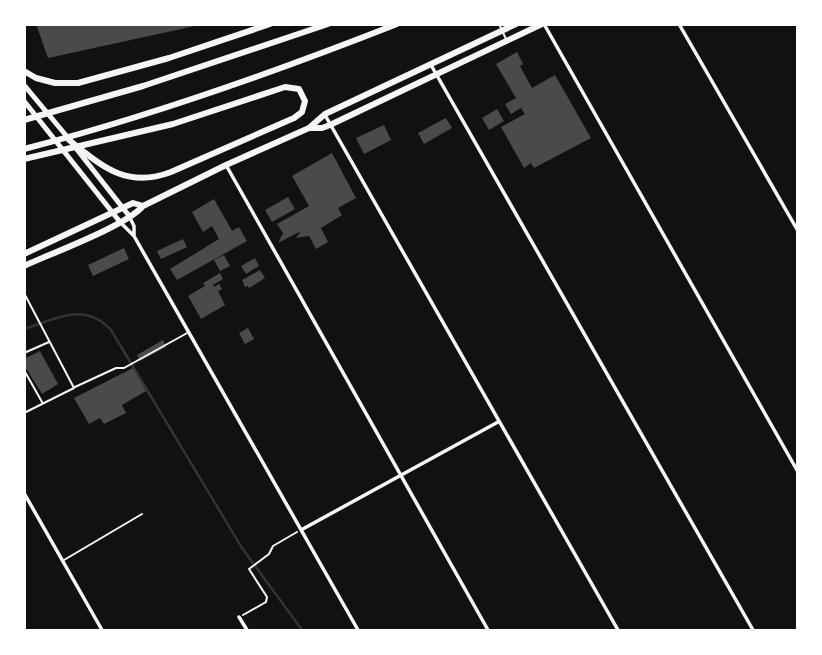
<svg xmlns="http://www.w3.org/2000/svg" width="822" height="655" viewBox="0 0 822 655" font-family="'Source Sans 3',sans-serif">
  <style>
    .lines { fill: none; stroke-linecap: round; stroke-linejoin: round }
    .stream { stroke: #333; stroke-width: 2.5 }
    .building { fill: #4a4a4a }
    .path { stroke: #f5f5f5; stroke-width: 2 }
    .service { stroke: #f5f5f5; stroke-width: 2 }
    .minor { stroke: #f5f5f5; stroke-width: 3.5 }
    .secondary { stroke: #f5f5f5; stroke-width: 5 }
    .trunk { stroke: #f5f5f5; stroke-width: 6 }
    .motorway { stroke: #f5f5f5; stroke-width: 6 }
  </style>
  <rect width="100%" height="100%" fill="#111"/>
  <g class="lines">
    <path class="stream" d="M24,329C57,319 84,301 111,330L242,548L302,630"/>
  </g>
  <path class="building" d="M36,24H195V26L48,58Z
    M517,52L523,64L520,66L532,88L555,75L591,138L534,168L531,163L524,168L501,127L525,114L521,108L511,114L505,104L516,98L496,64Z
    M497,109L504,121L489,130L482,118Z
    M446,118L452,128L424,144L418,133Z
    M384,125L391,140L364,154L356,138Z
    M332,153L356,198L338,208L342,215L321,228L328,242L316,249L309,236L296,238L301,231L278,243L283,233L277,224L309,206L292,176Z
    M288,197L295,209L272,222L265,210Z
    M214,199L232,231L239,227L247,241L177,280L170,269L219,239L212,226L203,232L192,212Z
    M183,239L187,247L161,259L157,251Z
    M124,248L129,259L93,276L88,265Z
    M224,255L230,266L220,271L214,260Z
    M255,258L259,266L246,274L241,266Z
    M260,270L265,278L249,288L248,286L245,287L242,280Z
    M220,273L223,279L213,285L214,287L219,284L222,289L218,291L225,305L201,319L188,296L205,286L203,283Z
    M248,328L254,339L245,344L239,333Z
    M163,340L166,347L140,361L137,355Z
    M40,351L58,384L42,394L24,365V359Z
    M133,368L146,391L122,405L126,413L104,424L100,418L89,424L74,398Z"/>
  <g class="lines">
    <path class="path" d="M243,615L266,602L267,597L249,569L269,554L273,546L297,532"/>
    <path class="service" d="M499,24L506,39
      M24,293L74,388L24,413
      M24,353L49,342
      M24,370L42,402
      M75,387L116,368H124L189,332
      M64,560L142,514"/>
    <path class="minor" d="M544,24L798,472
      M679,24L798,231
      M431,65L753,630
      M325,115L618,630
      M226,165L488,630
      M130,218L134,226V236
      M120,222L134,236L358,630
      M24,493L102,630
      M301,530L498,422
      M239,617L247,630"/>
    <path class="secondary" d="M24,85L69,139
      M24,101L120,222
      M75,147L130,217"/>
    <path class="trunk" d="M309,128H322L330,125L542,24
      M24,254L133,203L143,206
      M24,266C52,253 126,226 143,206L226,165L309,128L325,114L516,24"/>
    <path class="motorway" d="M24,71L36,78L55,83H78L169,58L270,24
      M24,120L143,86L328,24
      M24,149C152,116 275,72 397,24
      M24,159L173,124L285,87L299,89L305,101L302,112L294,118L171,172C126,189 102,166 69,140"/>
  </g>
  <rect width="822" height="655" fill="none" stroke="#ffffff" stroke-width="52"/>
</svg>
